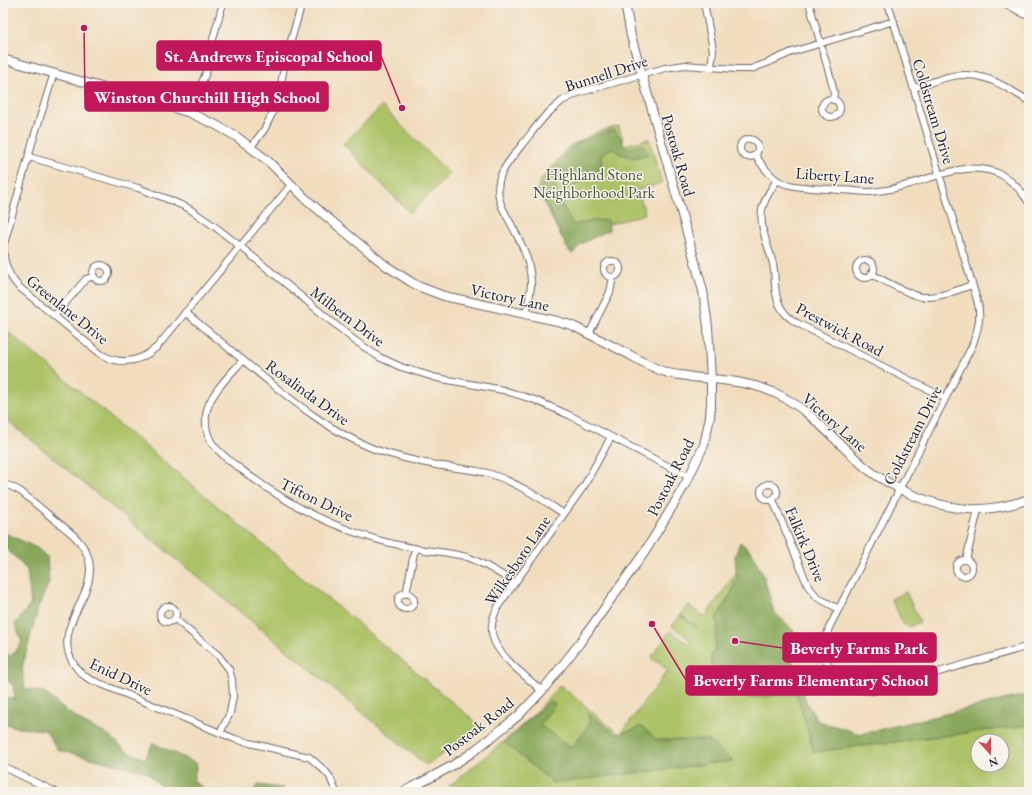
<svg xmlns="http://www.w3.org/2000/svg" width="1032" height="795" viewBox="0 0 1032 795" font-family="'EB Garamond',serif">
  <style>
    .green { fill: #acc266; stroke: #677250; fill-rule: evenodd }
    .forest { fill: #89a85b; stroke: #56654b }
    .lines { fill: none; stroke-linecap: round; stroke-linejoin: round }
    .minor-casing { stroke: #6a6369; stroke-width: 8 }
    .tertiary-casing { stroke: #6a6369; stroke-width: 10 }
    .secondary-casing { stroke: #6a6369; stroke-width: 11 }
    .minor { stroke: #fff; stroke-width: 6 }
    .tertiary { stroke: #fff; stroke-width: 8 }
    .secondary { stroke: #fff; stroke-width: 9 }
    .labels { text-anchor: middle; stroke-width: 3; stroke-linejoin: round; paint-order: stroke }
    .street-label { font-size: 16px; fill: #22223b; stroke: #f7f3e8 }
    .park-label { font-size: 16px; fill: #4b5248; stroke: #f7f3e8 }
    .leader { fill: none; stroke: #c2185b; stroke-width: 1.5 }
    .callout-dot { fill: #c2185b; stroke: #f7f3e8; stroke-width: 1.5 }
    .callout { fill: #c2185b; stroke: #c2185b; stroke-width: 1.5 }
    .callout-label { font-size: 17px; text-anchor: middle; font-weight: bold; fill: #fff }
  </style>
  <rect width="100%" height="100%" fill="#f7f3e8"/>
  <filter id="ink" filterUnits="userSpaceOnUse"><feTurbulence type="fractalNoise" baseFrequency=".025" numOctaves="2"/><feDisplacementMap in="SourceGraphic" scale="8" xChannelSelector="R" yChannelSelector="G"/><feConvolveMatrix kernelMatrix="1 2 1 2 8 2 1 2 1" color-interpolation-filters="sRGB"/></filter>
  <filter id="wash" filterUnits="userSpaceOnUse"><feTurbulence type="fractalNoise" baseFrequency=".012" numOctaves="4" result="noise"/><feDisplacementMap in="SourceGraphic" scale="16" xChannelSelector="R" yChannelSelector="G"/><feGaussianBlur stdDeviation="0.9" result="paint"/><feColorMatrix in="noise" values="0 0 0 0 0 0 0 0 0 0 0 0 0 0 0 0 0 1.4 0 .05"/><feComposite in="paint" operator="in"/></filter>
  <g filter="url(#wash)">
    <rect width="100%" height="100%" fill="#f1ddbe"/>
    <path class="green" d="M382,106L450,174L410,213L343,144Z
      M619,126L624,145L649,139L662,183L638,190L645,214L562,238L538,191L539,183L568,147L597,132Z
      M3,328L59,374L483,728L426,765L13,425L3,416Z
      M751,551L764,577L814,752L1029,725V792H457L449,786L514,733L537,711L560,685L620,735L668,670L651,658L670,631L687,643L690,638L689,639L672,626L680,616L697,628V627L680,615L688,605L705,617ZM978,741H1002V765H978Z
      M906,592L920,622L909,627L904,625L891,599Z"/>
    <path class="forest" d="M615,130L627,148L644,145L648,154L633,158L620,154L612,148L601,156L602,170L588,175L573,187L578,179L575,174L563,171L553,179L556,193L573,225L592,221L608,220L609,230L581,244L572,254L567,248L540,191C544,180 548,176 556,167C560,162 564,155 569,150C577,141 604,132 615,130Z
      M3,532L37,548L47,557L49,583L39,605L22,668L25,689L44,692L61,707L84,723L110,736L126,751L145,759L153,743L197,764L193,781L209,792H191L188,790L186,792H168L161,787L147,772L58,750L45,730L18,728L3,723V697L15,699L13,685L3,677V648L10,657L22,643L15,624L31,604L27,570L15,557L3,547Z
      M740,542L751,551L764,577L773,611L794,631L790,654L800,679L806,702L818,721L861,734L1029,694V725L814,752L797,694L752,698L719,692L712,675L711,656L714,651L718,624L716,619L732,591L737,577L735,556Z
      M550,701L555,704L540,725L571,748L590,723L587,712L615,734L633,730L641,726L657,740H708L733,761L553,783L504,742Z
      M258,785L283,788L282,792H252Z"/>
  </g>
  <g filter="url(#ink)">
    <g class="lines">
      <defs>
        <path id="minor" d="M704,3L712,44L713,51L711,67
          M809,3L832,83L834,93L833,100
          M888,3L977,300C982,316 978,330 972,346L829,628C817,663 835,690 873,691L1029,646
          M1024,13L1029,4
          M54,73L33,140L4,244C2,261 7,274 19,287L102,355C122,366 140,362 157,347L291,185
          M914,88C931,83 949,74 967,75C990,75 1010,90 1029,101
          M822 108a9 9 0 1 1 18 0a9 9 0 1 1-18 0Z
          M190,113L207,70L210,58L213,39L223,3
          M740 148a9 9 0 1 1 18 0a9 9 0 1 1-18 0Z
          M250,148L264,130L276,106L279,96L285,61L302,3
          M755,155C761,164 768,174 777,180C791,189 822,188 839,190C849,190 860,192 870,192C880,191 890,190 899,187C933,179 968,158 1002,175C1013,182 1022,191 1029,203
          M29,157L138,188L165,198L188,208L214,226L240,246L354,340L379,357L401,367L437,378L503,390L535,400L569,415L689,477
          M777,180C771,189 764,199 762,210C759,228 769,247 773,264C776,278 773,293 780,306C784,314 790,319 797,323L945,398
          M856 269a9 9 0 1 1 18 0a9 9 0 1 1-18 0Z
          M604 269a8 8 0 1 1 16 0a8 8 0 1 1-16 0Z
          M93 273a8 8 0 1 1 16 0a8 8 0 1 1-16 0Z
          M871,274C884,280 910,296 923,297C940,298 957,290 972,285
          M185,312C213,335 240,358 267,380C300,407 334,433 374,449C394,456 414,461 436,465C453,468 470,469 487,473C515,481 540,498 564,514
          M526,314C528,304 531,293 531,283C531,255 514,231 502,207C491,180 505,166 521,146C529,136 537,125 546,115L562,101L578,93L665,68L685,65L736,69H751L767,63L792,52L894,21
          M55,315L86,279L94,276
          M589,334L610,292L613,277
          M243,360C230,375 208,395 206,415C205,425 207,435 212,443C220,454 231,462 242,470C283,502 325,524 375,539C391,544 408,547 425,550C439,552 453,553 467,557C484,563 499,573 515,583
          M761 492a8 8 0 1 1 16 0a8 8 0 1 1-16 0Z
          M3,484L10,486L20,491C30,499 41,508 51,517C65,528 82,539 88,557C100,593 54,624 71,659C75,668 81,674 89,679L235,739L250,743L296,754L309,757L315,762L326,772L330,777L336,792
          M773,500L808,586L818,598L839,609
          M956 568a8 8 0 1 1 16 0a8 8 0 1 1-16 0Z
          M966,560L978,510
          M398 601a8 8 0 1 1 16 0a8 8 0 1 1-16 0Z
          M406,594L415,548
          M160 614a8 8 0 1 1 16 0a8 8 0 1 1-16 0Z
          M175,619L218,655L229,669L232,680L233,696L230,713L220,733
          M542,691C534,684 526,677 518,670C497,651 482,634 499,605L584,486L611,437
          M3,766L18,774L56,792"/>
        <path id="tertiary" d="M3,59L161,104L190,113L216,125L237,137L268,161L306,199L322,213L385,265L411,282L420,287L444,296L557,321L571,325C591,335 610,345 630,355C642,362 655,369 668,373C676,375 684,375 692,377C720,380 748,381 775,393C811,409 835,442 865,467C878,478 892,485 906,492C949,512 985,515 1029,499
          M402,792L413,787L450,767L470,754L493,736L518,716L542,691L579,644L646,550L674,504L689,477L704,445L710,417L711,404V379L708,327L703,291L686,229L631,36L625,3"/>
        <path id="secondary" d="M1007,3L1029,15"/>
      </defs>
      <use href="#minor" class="minor-casing"/>
      <use href="#tertiary" class="tertiary-casing"/>
      <use href="#secondary" class="secondary-casing"/>
      <use href="#minor" class="minor"/>
      <use href="#tertiary" class="tertiary"/>
      <use href="#secondary" class="secondary"/>
    </g>
  </g>
  <g class="labels">
    <g class="street-label">
      <text transform="translate(606 73) rotate(-18)" y="6">Bunnell Drive</text>
      <text transform="translate(934 111) rotate(73)" y="6">Coldstream Drive</text>
      <text transform="translate(679 155) rotate(74)" y="6">Postoak Road</text>
      <text transform="translate(835 175) rotate(4)" y="6">Liberty Lane</text>
      <text transform="translate(510 297) rotate(12)" y="6">Victory Lane</text>
      <text transform="translate(68 309) rotate(39)" y="6">Greenlane Drive</text>
      <text transform="translate(348 316) rotate(37)" y="6">Milbern Drive</text>
      <text transform="translate(840 329) rotate(28)" y="6">Prestwick Road</text>
      <text transform="translate(308 392) rotate(36)" y="6">Rosalinda Drive</text>
      <text transform="translate(835 422) rotate(41)" y="6">Victory Lane</text>
      <text transform="translate(912 435) rotate(-63)" y="6">Coldstream Drive</text>
      <text transform="translate(670 477) rotate(-63)" y="6">Postoak Road</text>
      <text transform="translate(317 499) rotate(26)" y="6">Tifton Drive</text>
      <text transform="translate(806 544) rotate(67)" y="6">Falkirk Drive</text>
      <text transform="translate(517 560) rotate(-56)" y="6">Wilkesboro Lane</text>
      <text transform="translate(121 676) rotate(25)" y="6">Enid Drive</text>
      <text transform="translate(478 726) rotate(-38)" y="6">Postoak Road</text>
    </g>
    <g class="park-label">
      <text x="594" y="180">Highland Stone<tspan x="594" dy="18">Neighborhood Park</tspan></text>
    </g>
  </g>
  <path class="leader" d="M402 108L381 56M84 28L85 97M735 641L783 648M652 624L686 680"/>
  <g class="callout-dot">
    <circle cx="402" cy="108" r="4"/>
    <circle cx="84" cy="28" r="4"/>
    <circle cx="735" cy="641" r="4"/>
    <circle cx="652" cy="624" r="4"/>
  </g>
  <g class="callout">
    <rect x="157" y="41" width="224" height="29" rx="4"/>
    <rect x="85" y="82" width="243" height="29" rx="4"/>
    <rect x="783" y="633" width="153" height="29" rx="4"/>
    <rect x="686" y="666" width="251" height="29" rx="4"/>
  </g>
  <g class="callout-label">
    <text x="269" y="62">St. Andrews Episcopal School</text>
    <text x="207" y="103">Winston Churchill High School</text>
    <text x="859" y="654">Beverly Farms Park</text>
    <text x="811" y="686">Beverly Farms Elementary School</text>
  </g>
  <rect width="1032" height="795" fill="none" stroke="#f7f3e8" stroke-width="16"/>
  <g transform="translate(990 753) rotate(159)"><circle r="19" fill="#f7f3e8" stroke="#a29fa3"/>
  <path d="M0-3L7 15L0 10L-7 15Z" fill="#d1495b"/>
  <text y="-6" font-size="11" font-weight="bold" text-anchor="middle" fill="#22223b">N</text>
  </g>
</svg>
